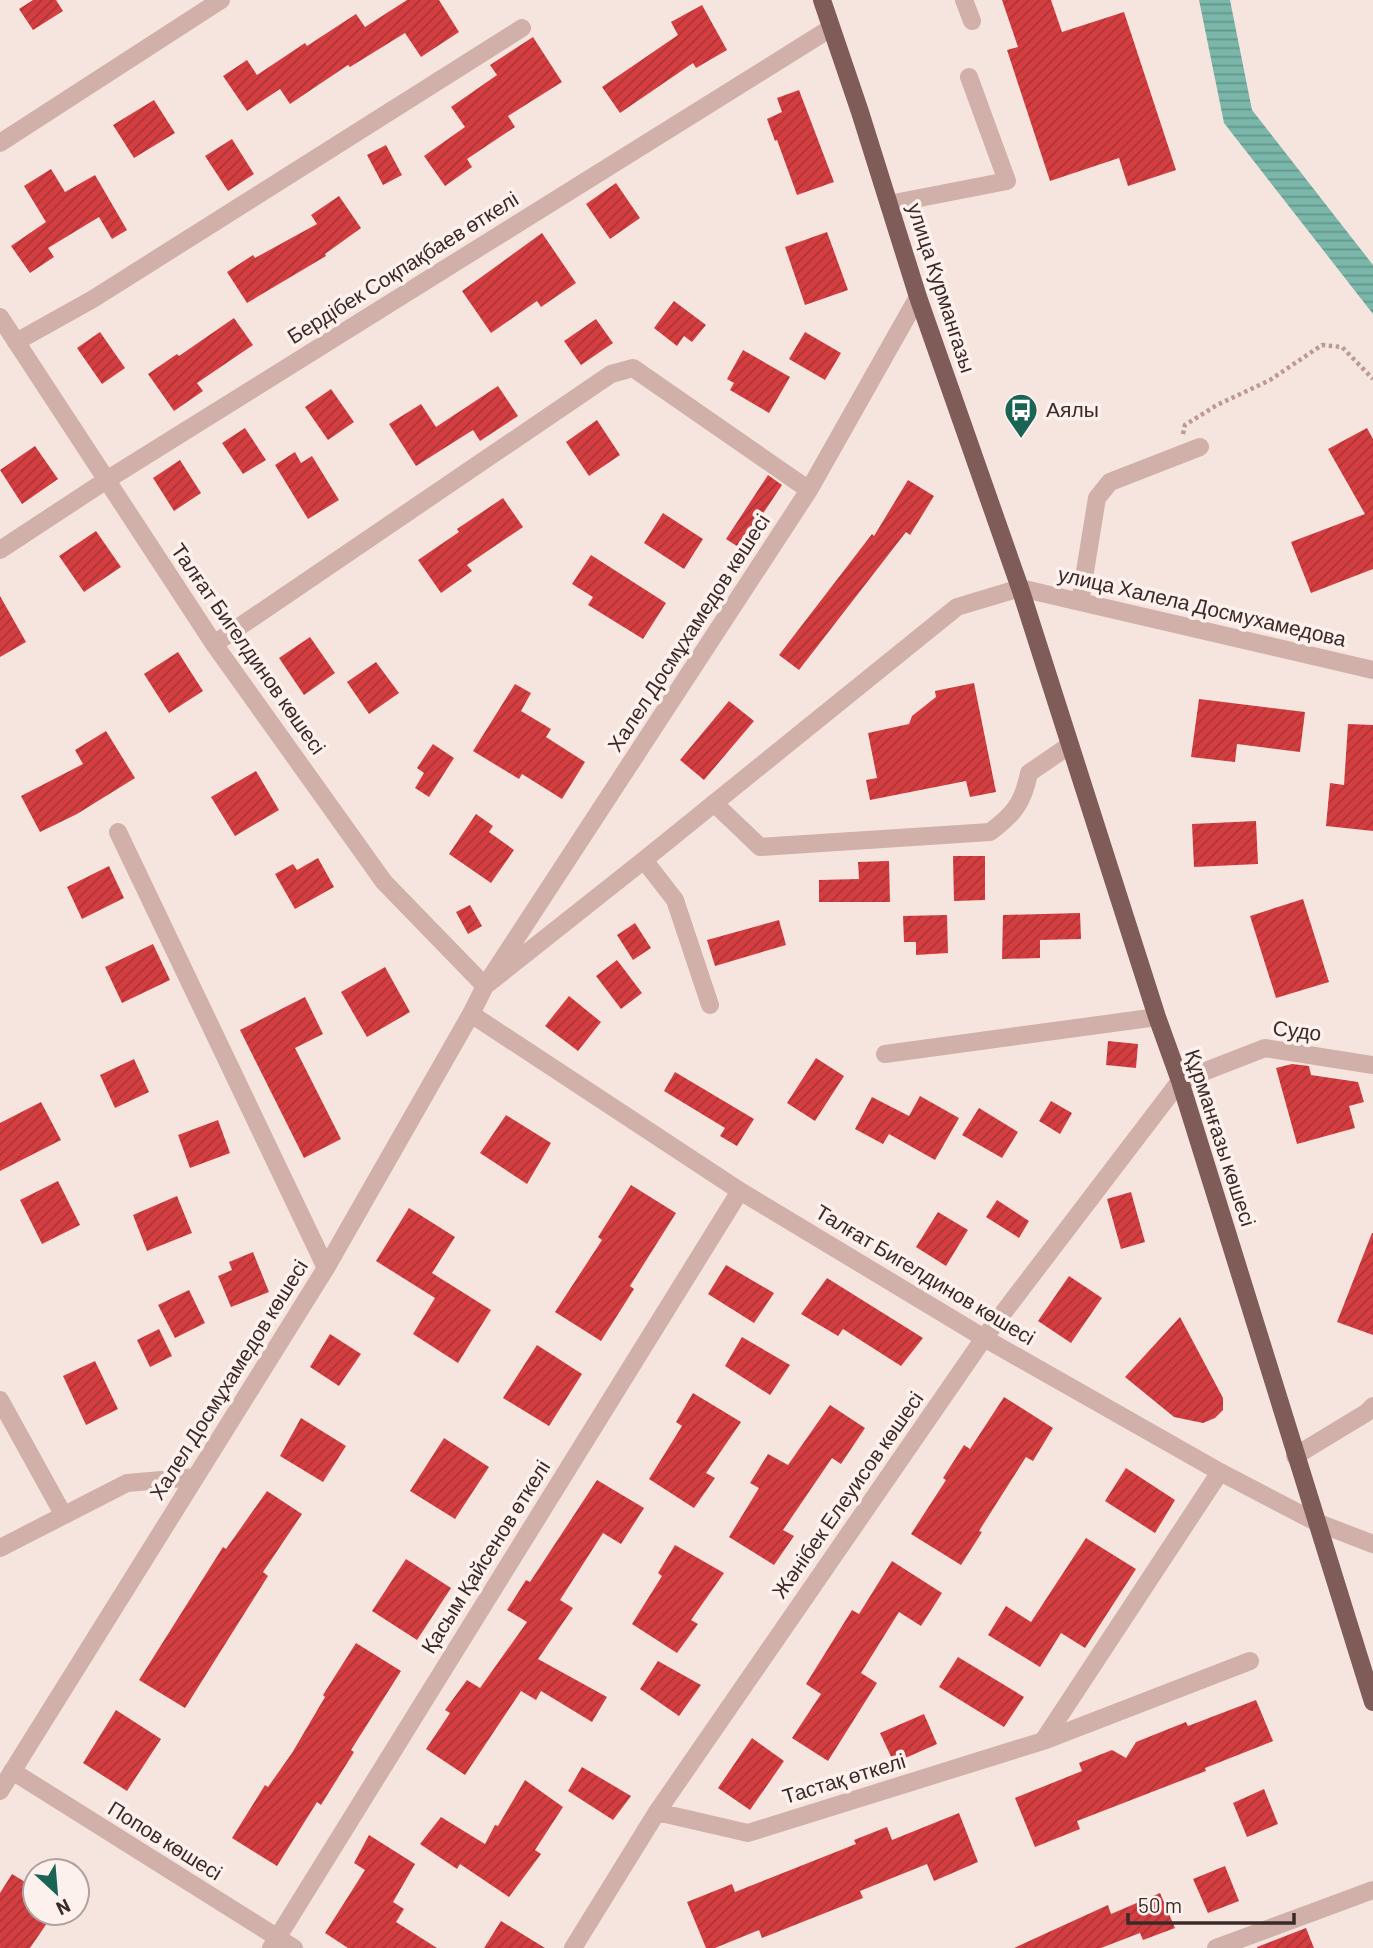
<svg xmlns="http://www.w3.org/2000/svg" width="1373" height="1948" viewBox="0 0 1373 1948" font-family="Barlow,sans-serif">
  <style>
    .water { fill: url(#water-rules) }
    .building { fill: url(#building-hatch) }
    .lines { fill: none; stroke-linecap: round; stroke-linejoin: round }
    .path { stroke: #bc9a92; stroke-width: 4.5; stroke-dasharray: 3.5 3.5; stroke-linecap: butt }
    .minor { stroke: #d0b0a9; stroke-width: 18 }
    .major { stroke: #805c59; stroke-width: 18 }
    .labels { text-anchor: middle; stroke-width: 7; stroke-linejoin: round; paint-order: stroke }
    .street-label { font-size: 21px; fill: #3c2a29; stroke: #fcf1ed }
    .poi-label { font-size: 21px; fill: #3c2a29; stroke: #fcf1ed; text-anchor: start }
  </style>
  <defs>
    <pattern id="water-rules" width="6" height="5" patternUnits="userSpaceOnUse" patternTransform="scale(1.75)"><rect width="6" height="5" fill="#7ab7aa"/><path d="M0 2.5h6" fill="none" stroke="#65958a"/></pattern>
    <pattern id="building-hatch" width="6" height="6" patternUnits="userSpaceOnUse" patternTransform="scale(1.75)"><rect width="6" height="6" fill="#d43e41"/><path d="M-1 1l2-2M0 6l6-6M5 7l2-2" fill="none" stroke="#ad3436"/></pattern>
  </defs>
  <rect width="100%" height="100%" fill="#f6e5df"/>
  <path class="water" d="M1199,0H1230L1252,110L1373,265V314L1224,123Z"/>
  <path class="building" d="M33,0H56L63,11L33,30L19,9Z
    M407,0H439L459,32L421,57L405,33L350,67L348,65L290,104L280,89L247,111L223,76L247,60L257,75L305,43L307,46L356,14L365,27Z
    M1002,0H1051L1062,32L1124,12L1176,170L1128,186L1119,158L1050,181L1007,50L1018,47Z
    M702,5L727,50L696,68L693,63L620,113L602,87L678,35L671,22Z
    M533,37L562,82L508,116L515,127L467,159L472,167L445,186L424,156L465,127L451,107L497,75L490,65Z
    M799,90L834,182L797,195L777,140L775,141L767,119L782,112L777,98Z
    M154,100L175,133L134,158L113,125Z
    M232,139L254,174L228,191L205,156Z
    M386,145L402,175L383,185L367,155Z
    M51,169L65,192L95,175L127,230L112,239L99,217L48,248L54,257L30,273L11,246L46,222L24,186Z
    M616,183L640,218L610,239L586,204Z
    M339,196L361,228L325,254L326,256L247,303L227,272L253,255L255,258L317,224L311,215Z
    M827,232L848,290L805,305L785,247Z
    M542,233L576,283L541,307L537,301L491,333L462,291Z
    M674,301L706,325L692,342L684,336L677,346L654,328Z
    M234,318L253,345L197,383L203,391L174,411L148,374L177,354L179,356Z
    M596,319L613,343L581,365L564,341Z
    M100,332L125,368L102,384L77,348Z
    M805,332L841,353L825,380L789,359Z
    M743,350L790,377L769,413L730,390L734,383L727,379Z
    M498,386L518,416L480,441L473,430L416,466L389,424L421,404L436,427Z
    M331,389L354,422L328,440L305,407Z
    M597,420L620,455L589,476L566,442Z
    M245,428L266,460L243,474L222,443Z
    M1367,428L1373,439V569L1311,593L1291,542L1365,514L1328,449Z
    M35,446L58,479L22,504L0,470Z
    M295,452L301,463L312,456L339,500L308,519L275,465Z
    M180,460L201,493L174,511L153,478Z
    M768,475L782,485L740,548L726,539Z
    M908,480L934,496L910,535L906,532L799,670L779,655L872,534L874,536Z
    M503,498L523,527L467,565L472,571L441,593L418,560L459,532L457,529Z
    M663,513L703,539L684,569L644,543Z
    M96,531L121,567L84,592L59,556Z
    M591,555L666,603L643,639L588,605L593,597L572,584Z
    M0,596L26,642L0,657Z
    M310,637L335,673L304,695L279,658Z
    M178,652L203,691L169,713L144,674Z
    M376,662L399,693L369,714L347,682Z
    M974,683L996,792L970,797L966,781L870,800L866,780L877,778L868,733L909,724L912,716L936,697L935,691Z
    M515,684L531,693L521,711L551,729L546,737L585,762L562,799L522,774L519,779L473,751Z
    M1199,699L1305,712L1300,752L1237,744L1235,762L1191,757Z
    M729,701L754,721L704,780L680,760Z
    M1348,724L1373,725V831L1326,826L1330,783L1344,785Z
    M106,731L135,778L77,814L40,832L21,796L83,764L75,750Z
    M433,744L454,758L429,797L415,788L424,773L417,768Z
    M256,771L279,810L235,836L211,797Z
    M476,814L493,826L489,832L514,850L491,883L449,854Z
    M1256,821L1258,864L1194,867L1192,824Z
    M953,856H985V900L954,901Z
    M318,858L334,887L295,909L275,874L293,864L297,870Z
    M889,861L890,902H819V880L859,879L858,862Z
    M109,866L124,898L82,919L67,887Z
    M1303,899L1329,982L1276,998L1250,916Z
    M470,905L482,926L468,934L456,912Z
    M1080,913L1081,939L1040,940V958L1002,959L1003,915Z
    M947,915L948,953L916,955V942H904L903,916Z
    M779,920L786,945L715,966L707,940Z
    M635,923L651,948L633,960L617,935Z
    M153,944L170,980L122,1003L105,967Z
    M617,960L642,993L621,1009L596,976Z
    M385,967L410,1012L367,1037L341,992Z
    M569,996L601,1022L578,1051L545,1026Z
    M305,997L323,1034L295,1048L341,1139L304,1158L240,1030Z
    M1108,1041L1138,1044L1136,1068L1106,1065Z
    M816,1058L844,1076L815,1121L787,1103Z
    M134,1059L149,1092L115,1108L100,1075Z
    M1292,1064L1309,1066L1311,1075L1358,1082L1364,1102L1349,1106L1355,1128L1297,1144L1276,1068Z
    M675,1072L754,1119L737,1146L720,1136L725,1128L664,1091Z
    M920,1096L959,1118L935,1160L889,1134L883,1144L855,1129L872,1097L909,1116Z
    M1051,1101L1072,1113L1060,1134L1039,1121Z
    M41,1102L61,1140L0,1171V1123Z
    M979,1108L1018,1132L1002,1158L962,1135Z
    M506,1115L551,1143L527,1184L480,1153Z
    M218,1120L230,1153L190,1168L178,1135Z
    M58,1181L80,1225L42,1244L20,1200Z
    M631,1185L676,1213L630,1286L634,1289L601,1341L555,1312L602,1240L598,1237Z
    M1131,1192L1145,1242L1121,1249L1107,1199Z
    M177,1196L192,1233L147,1251L133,1215Z
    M997,1200L1029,1221L1019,1238L986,1217Z
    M409,1208L455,1237L432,1273L491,1310L458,1363L413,1334L435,1298L376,1261Z
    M938,1212L968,1230L946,1266L916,1247Z
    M1372,1233H1373V1335L1337,1322Z
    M253,1252L269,1292L231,1307L218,1276L232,1270L229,1262Z
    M726,1265L774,1293L754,1323L708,1294Z
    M1069,1276L1102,1298L1071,1343L1038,1321Z
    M827,1278L923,1338L901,1366L843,1329L838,1336L801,1314Z
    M189,1290L205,1323L175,1338L158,1305Z
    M1180,1317L1223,1398V1410L1215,1418L1203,1423L1174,1417L1125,1377Z
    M159,1329L172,1356L150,1367L137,1340Z
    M330,1334L361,1354L339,1386L310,1367Z
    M742,1337L790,1365L770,1395L725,1366Z
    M537,1345L582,1374L549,1426L503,1398Z
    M95,1361L118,1409L86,1425L63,1376Z
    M693,1393L741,1422L706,1473L715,1478L694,1508L649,1479L682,1426L676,1422Z
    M1004,1397L1053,1428L1033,1461L1026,1457L979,1531L982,1532L961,1565L911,1534L946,1480L943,1478L964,1445L970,1449Z
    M830,1405L865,1428L841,1464L832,1458L783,1530L794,1536L774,1565L729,1537L759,1488L750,1483L768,1454L788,1465Z
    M301,1418L346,1446L323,1482L280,1456Z
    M444,1438L489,1467L455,1519L410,1491Z
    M1126,1468L1175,1500L1155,1533L1105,1501Z
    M597,1480L644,1508L621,1544L603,1533L560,1600L573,1608L538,1659L607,1697L592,1722L541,1691L536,1700L521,1691L465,1775L426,1749L450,1713L445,1710L467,1680L480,1688L527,1622L507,1610L526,1580L530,1582Z
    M267,1491L302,1514L263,1572L268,1576L185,1708L139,1680L223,1547L226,1549Z
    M1086,1538L1136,1569L1085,1648L1061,1633L1040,1667L988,1635L1006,1606L1031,1622Z
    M675,1545L724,1573L691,1620L698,1624L677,1653L632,1624L662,1576L658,1573Z
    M406,1559L451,1588L417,1640L372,1611Z
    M892,1561L942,1593L921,1626L899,1612L861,1673L877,1683L828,1761L792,1738L821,1694L806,1684L852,1610L859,1614Z
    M356,1643L401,1671L351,1750L354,1752L321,1805L317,1802L277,1866L232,1838L265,1785L268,1787L292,1753L325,1697L323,1695Z
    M958,1657L1024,1697L1004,1727L939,1687Z
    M658,1661L701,1685L679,1716L640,1689Z
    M1256,1700L1273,1741L1205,1768L1206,1771L1077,1821L1080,1829L1035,1847L1015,1798L1082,1771L1079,1763L1112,1750L1126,1758L1136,1742L1186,1722L1188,1726Z
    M116,1710L161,1739L127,1791L83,1763Z
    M924,1714L937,1744L894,1763L880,1733Z
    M752,1738L784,1761L750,1810L718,1788Z
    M582,1767L631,1796L613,1820L568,1791Z
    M525,1780L563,1807L535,1850L541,1854L509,1897L460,1864L457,1869L420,1844L441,1817L485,1844L495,1825L498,1826Z
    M1264,1789L1278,1824L1247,1837L1233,1803Z
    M959,1813L978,1862L934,1881L927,1864L860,1891L863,1898L762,1938L759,1930L715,1948H706L687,1902L732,1884L735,1892L856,1844L854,1840L887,1827L892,1840Z
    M369,1835L415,1864L393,1902L404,1909L396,1922L437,1948H348L325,1933L365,1870L354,1863Z
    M1225,1866L1239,1901L1208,1913L1193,1879Z
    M12,1874L35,1888V1913H54L30,1948H0V1893Z
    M1160,1893L1175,1928L1143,1940L1140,1933L1101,1948H1014L1108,1905L1111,1914Z
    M501,1921L545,1948H484Z
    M1306,1928L1314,1948H1257V1947Z"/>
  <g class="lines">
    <path class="path" d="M1183,434L1185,425L1217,405L1270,380L1322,345L1342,347L1373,379"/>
    <path class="minor" d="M964,0L972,21
      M0,143L221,0
      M889,204L1007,181L969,77
      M0,317L214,644L384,882L485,986L809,490L918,297
      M16,342L93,299L522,28
      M0,550L105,481L831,28
      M1080,602L1097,498L1110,482L1200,447
      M214,644L611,374L633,368L809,490
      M714,803L760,847L990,832C1014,814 1023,803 1029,773L1070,745
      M118,832L326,1268
      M644,860L675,900L710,1005
      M471,1014L740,1191L984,1338L1220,1472L1316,1522L1373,1544
      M885,1054L1157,1017
      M0,1400L63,1514
      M1295,1456L1366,1413L1373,1406
      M0,1548L127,1483L196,1477
      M1043,1741L1220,1472
      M12,1771L294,1948
      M0,1791L326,1268L471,1014L485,986L644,860L957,607L1020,588L1373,670
      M657,1812L748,1833L1043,1741L1250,1661
      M271,1948L740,1191
      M573,1948L657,1812L984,1338L1180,1081L1265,1048L1373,1065
      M1216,1948L1373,1890"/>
    <path class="major" d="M822,0L860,112L918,297L1020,588L1157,1017L1180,1081L1373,1702"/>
  </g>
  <defs>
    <symbol id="bus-pin" viewBox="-11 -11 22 30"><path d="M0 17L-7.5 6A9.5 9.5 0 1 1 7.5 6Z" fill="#196455" stroke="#fcf1ed"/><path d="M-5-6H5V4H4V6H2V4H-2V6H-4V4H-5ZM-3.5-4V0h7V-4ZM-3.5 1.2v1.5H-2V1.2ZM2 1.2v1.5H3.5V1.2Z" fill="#fff"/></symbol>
  </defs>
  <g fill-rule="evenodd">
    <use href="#bus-pin" x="1002" y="391" width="38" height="52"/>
  </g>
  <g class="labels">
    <g class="street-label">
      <text transform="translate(403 268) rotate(-32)" y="7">Бердібек Соқпақбаев өткелі</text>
      <text transform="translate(941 288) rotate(72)" y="7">улица Курмангазы</text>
      <text transform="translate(1202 607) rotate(13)" y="7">улица Халела Досмухамедова</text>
      <text transform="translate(689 633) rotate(-57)" y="7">Халел Досмұхамедов көшесі</text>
      <text transform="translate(248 649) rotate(55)" y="7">Талғат Бигелдинов көшесі</text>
      <text transform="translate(1297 1031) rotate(7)" y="7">Судо</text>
      <text transform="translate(1220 1138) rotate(72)" y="7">Құрманғазы көшесі</text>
      <text transform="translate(925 1275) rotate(31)" y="7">Талғат Бигелдинов көшесі</text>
      <text transform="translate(229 1380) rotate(-58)" y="7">Халел Досмұхамедов көшесі</text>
      <text transform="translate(848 1495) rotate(-55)" y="7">Жәнібек Елеуисов көшесі</text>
      <text transform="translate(486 1557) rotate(-58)" y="7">Қасым Қайсенов өткелі</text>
      <text transform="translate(844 1779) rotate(-17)" y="7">Тастақ өткелі</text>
      <text transform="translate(165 1841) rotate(32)" y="7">Попов көшесі</text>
    </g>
    <g class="poi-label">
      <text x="1046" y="417">Аялы</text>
    </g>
  </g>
  <g transform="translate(56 1892) rotate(154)"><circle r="33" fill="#fcf1ed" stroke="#afa19f" stroke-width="2"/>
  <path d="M0-5L12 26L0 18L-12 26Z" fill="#196455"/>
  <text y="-10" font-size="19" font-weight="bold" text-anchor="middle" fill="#3c2a29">N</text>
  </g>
  <path d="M1128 1913v10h166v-10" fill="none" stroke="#3c2a29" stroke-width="3.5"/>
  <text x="1138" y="1913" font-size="21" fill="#3c2a29" stroke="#fcf1ed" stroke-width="5" paint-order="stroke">50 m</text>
</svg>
